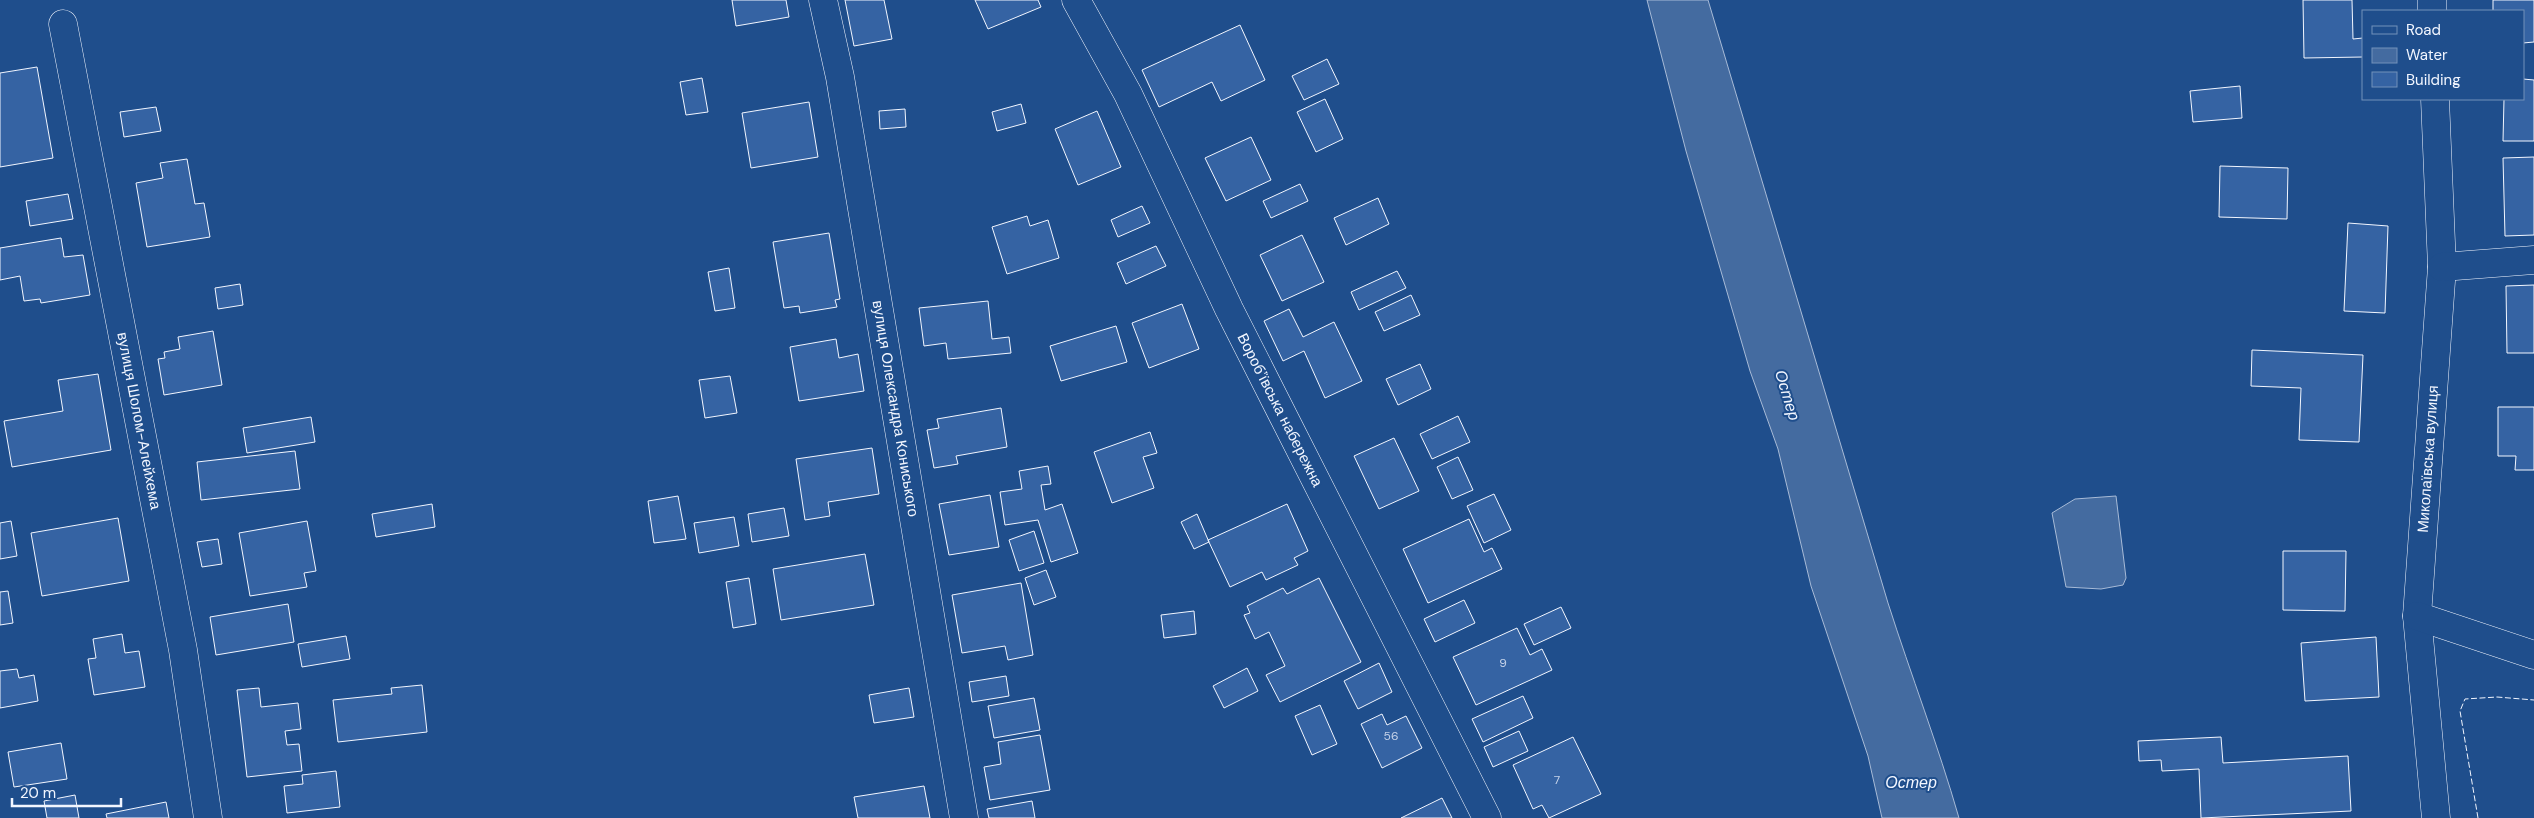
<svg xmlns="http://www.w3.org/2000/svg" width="2534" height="818" viewBox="0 0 2534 818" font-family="'DM Sans',sans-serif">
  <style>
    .water { fill: #446ba0; stroke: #a8bbd7 }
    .building { fill: #3563a3; stroke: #f2f6ff }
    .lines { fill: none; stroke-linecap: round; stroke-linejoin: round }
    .minor-casing { stroke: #f2f6ff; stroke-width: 29 }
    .minor { stroke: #1f4e8c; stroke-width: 28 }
    .fence { stroke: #f2f6ff; stroke-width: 1; stroke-dasharray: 6 2.5; stroke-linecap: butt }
    .labels { text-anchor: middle; stroke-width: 4; stroke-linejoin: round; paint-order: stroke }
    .number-label { font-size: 12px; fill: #c3d1e8 }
    .street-label { font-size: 15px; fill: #f2f6ff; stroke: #1f4e8c }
    .water-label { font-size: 16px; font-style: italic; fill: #f2f6ff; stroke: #1f4e8c }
  </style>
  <rect width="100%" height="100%" fill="#1f4e8c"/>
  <path class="water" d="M1647,0H1708L1888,603C1911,675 1938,745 1959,818H1882L1868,756L1811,586L1778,449L1750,371L1686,151Z
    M2116,496L2126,578L2123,585L2101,589L2066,587L2052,513L2075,499Z"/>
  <path class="building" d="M732,0H786L789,17L736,26Z
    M845,0H884L892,39L854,46Z
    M975,0H1038L1041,7L988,29Z
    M2303,0H2352L2353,39L2363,38V57L2304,58Z
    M2493,0H2534V42L2523,43V11H2493Z
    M1240,25L1265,80L1221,101L1212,82L1159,107L1142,70Z
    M1327,59L1339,84L1304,100L1292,76Z
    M37,67L53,158L0,167V73Z
    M702,78L708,112L686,115L680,82Z
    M2523,79L2534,80V141H2503L2504,99H2523Z
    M2240,86L2242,118L2193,122L2190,91Z
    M1325,99L1343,139L1316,152L1297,112Z
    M809,102L818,157L751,168L742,113Z
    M1021,104L1026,123L997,131L992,112Z
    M156,107L161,131L124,137L120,112Z
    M905,109L906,127L880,129L879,111Z
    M1097,111L1121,167L1078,185L1055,129Z
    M1251,137L1271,180L1226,201L1205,158Z
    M2534,157V235L2505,236L2503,158Z
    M187,159L195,204L204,203L210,237L147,247L136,183L163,178L160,163Z
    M2220,166L2288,168L2287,219L2219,217Z
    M1300,184L1308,201L1271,218L1263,201Z
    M68,194L73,219L30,226L26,201Z
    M1378,198L1389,224L1346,245L1334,218Z
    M1142,206L1150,223L1118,237L1111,220Z
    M1027,216L1030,226L1048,220L1059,258L1007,274L992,227Z
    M2348,223L2388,226L2385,313L2344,311Z
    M829,233L840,299L835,300L837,307L800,313L799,306L784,308L773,242Z
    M1302,235L1324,282L1282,301L1260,255Z
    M61,238L64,257L83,255L90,295L41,303L40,299L24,301L20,276L0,280V248Z
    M1156,246L1166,266L1126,284L1117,263Z
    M729,268L735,308L715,311L708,272Z
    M1397,271L1406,288L1359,310L1351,292Z
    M240,284L243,305L218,309L215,288Z
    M2534,285V353H2507L2506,286Z
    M1411,295L1420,315L1384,331L1375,312Z
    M988,301L992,339L1009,337L1011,353L948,359L946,343L924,346L919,308Z
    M1182,304L1199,349L1149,368L1132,323Z
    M1289,309L1303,337L1334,322L1362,381L1325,398L1304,351L1283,361L1264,321Z
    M1116,326L1127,362L1061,381L1050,346Z
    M213,331L222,385L164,395L158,359L165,358L164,352L180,349L178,337Z
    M836,339L839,358L858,354L864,391L799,401L790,347Z
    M2252,350L2363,355L2359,442L2299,440L2301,388L2251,386Z
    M1420,364L1431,389L1398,405L1386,379Z
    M98,374L111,450L12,467L4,421L63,411L58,380Z
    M730,376L737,413L705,418L699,380Z
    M2498,407H2534V470H2515L2516,456H2498Z
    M1001,408L1007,447L956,456L958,464L934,468L927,430L939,428L937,419Z
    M1458,416L1470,442L1432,459L1420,434Z
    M311,417L315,442L247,453L243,428Z
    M1150,432L1157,453L1143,457L1154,488L1112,503L1094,452Z
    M1394,438L1419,491L1379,509L1354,456Z
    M872,448L879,494L828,502L830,516L805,520L796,459Z
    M295,451L300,489L201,500L197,462Z
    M1458,457L1473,490L1452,499L1437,467Z
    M1048,466L1051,484L1041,485L1045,510L1062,504L1078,553L1051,562L1038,520L1005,525L1000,492L1022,489L1019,471Z
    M1494,494L1511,530L1484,543L1467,506Z
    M990,495L999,547L949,555L939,504Z
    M678,496L686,539L654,543L648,501Z
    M432,504L435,527L376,537L372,514Z
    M1287,504L1308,551L1294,558L1298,565L1266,580L1262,572L1230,587L1208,540Z
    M784,508L789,536L752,542L748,514Z
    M1197,514L1209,542L1194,549L1181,522Z
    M734,517L739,546L699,553L694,523Z
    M118,518L129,581L42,596L31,533Z
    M1469,519L1484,552L1492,548L1502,569L1428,603L1403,549Z
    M11,521L17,556L0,559V523Z
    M307,521L316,571L304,573L307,587L250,596L239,533Z
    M1034,531L1044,563L1019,571L1009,540Z
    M218,539L222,564L202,567L197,542Z
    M2283,551H2346L2345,611L2283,610Z
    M865,554L874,605L781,620L773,569Z
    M1046,570L1056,597L1034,605L1025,578Z
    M749,578L756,624L733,628L726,582Z
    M1319,578L1361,662L1280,702L1266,675L1285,666L1269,632L1255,639L1244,615L1250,613L1247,606L1283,588L1287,594Z
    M1021,583L1033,655L1008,660L1005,646L962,653L952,595Z
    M8,591L13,623L0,625V592Z
    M1464,600L1475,623L1435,642L1424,619Z
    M288,604L294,642L216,655L210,617Z
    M1561,607L1571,628L1534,645L1524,624Z
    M1194,611L1196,634L1164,638L1161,615Z
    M1517,628L1530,655L1542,649L1552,670L1476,705L1453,657Z
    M122,634L125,653L139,651L145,687L94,695L88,659L96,658L93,639Z
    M346,636L350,659L302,667L298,644Z
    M2376,637L2379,697L2305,701L2301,643Z
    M1379,663L1392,692L1358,709L1344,681Z
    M1247,668L1258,691L1224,708L1213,686Z
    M17,669L19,678L34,675L38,701L0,708V671Z
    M1006,676L1009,696L972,702L969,682Z
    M422,685L427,732L338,742L333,700L392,694L391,688Z
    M259,688L261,707L298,703L301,729L285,731L287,745L299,744L302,771L247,777L237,690Z
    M909,688L914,717L874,723L869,695Z
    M1523,696L1533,718L1483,742L1472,719Z
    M1034,698L1040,730L994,738L988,706Z
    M1320,705L1337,744L1312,755L1295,716Z
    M1382,714L1387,725L1406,716L1422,748L1382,768L1361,724Z
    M1519,731L1528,751L1493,767L1484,747Z
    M1040,735L1050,790L990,800L984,767L1001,764L998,742Z
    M1573,737L1601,794L1549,818L1542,805L1533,809L1513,765Z
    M2221,737L2223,763L2348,756L2351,811L2201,818L2199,769L2162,771L2161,760L2139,761L2138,741Z
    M61,743L67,779L14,787L8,752Z
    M336,771L340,807L287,813L284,786L303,784L302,775Z
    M924,786L930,818H858L854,797Z
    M75,795L79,818H47L44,801Z
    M1442,798L1452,818H1401Z
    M1032,801L1035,818H989L987,809Z
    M166,802L169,818H107L106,814Z"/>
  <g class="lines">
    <defs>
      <g id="minor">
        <path id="s1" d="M823,0L840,77L964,818"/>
        <path d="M1076,0L1128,94L1229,309L1487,818"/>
        <path d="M2432,0V11"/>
        <path id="s2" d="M63,24L183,650L208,818"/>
        <path d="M2435,99L2442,267L2417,616L2436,818"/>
        <path d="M2442,267L2534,260"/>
        <path d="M2417,616L2534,655"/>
      </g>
    </defs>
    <use href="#minor" class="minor-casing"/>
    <use href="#minor" class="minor"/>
    <path class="fence" d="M2478,818L2460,711L2465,699L2497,697L2534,700"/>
  </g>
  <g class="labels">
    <g class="number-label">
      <text x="1503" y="667">9</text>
      <text x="1391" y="740">56</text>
      <text x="1557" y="784">7</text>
    </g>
    <g class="street-label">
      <text dy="5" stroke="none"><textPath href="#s1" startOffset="415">вулиця Олександра Кониського</textPath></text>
      <text transform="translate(1280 410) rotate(63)" y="5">Воробʼївська набережна</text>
      <text dy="5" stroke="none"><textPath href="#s2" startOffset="404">вулиця Шолом-Алейхема</textPath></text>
      <text transform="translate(2428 459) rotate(-86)" y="5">Миколаївська вулиця</text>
    </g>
    <g class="water-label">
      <text transform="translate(1788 395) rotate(73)" y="6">Остер</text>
      <text x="1911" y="788">Остер</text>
    </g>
  </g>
  <rect x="2362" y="10" width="162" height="90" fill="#1f4e8c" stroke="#7391ba"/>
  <rect x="2372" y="26" width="25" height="8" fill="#1f4e8c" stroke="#7391ba"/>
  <text x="2406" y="35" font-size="15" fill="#f2f6ff">Road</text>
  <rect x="2372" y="48" width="25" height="15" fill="#446ba0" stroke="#7391ba"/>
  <text x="2406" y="60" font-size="15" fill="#f2f6ff">Water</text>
  <rect x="2372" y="72" width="25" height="15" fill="#3563a3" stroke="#7391ba"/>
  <text x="2406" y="85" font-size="15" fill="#f2f6ff">Building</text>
  <path d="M12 798v8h109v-8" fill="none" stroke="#f2f6ff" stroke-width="2.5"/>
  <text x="20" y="798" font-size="15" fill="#f2f6ff" stroke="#1f4e8c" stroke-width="4" paint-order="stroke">20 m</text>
</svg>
